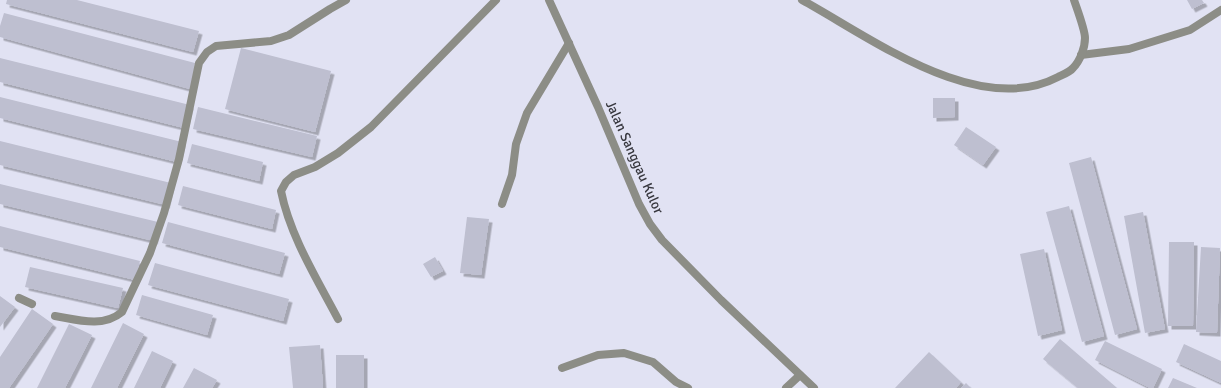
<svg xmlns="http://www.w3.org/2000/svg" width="1221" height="388" viewBox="0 0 1221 388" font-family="Signika,sans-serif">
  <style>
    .building { fill: #bebfd0; filter: url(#shadow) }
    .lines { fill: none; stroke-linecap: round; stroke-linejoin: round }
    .lane { stroke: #8c8d86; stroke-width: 8 }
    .street { stroke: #8c8d86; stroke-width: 8 }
    .labels { text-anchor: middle; stroke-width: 3; stroke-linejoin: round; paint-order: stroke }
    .street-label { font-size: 14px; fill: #37373e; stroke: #e1e2f3 }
  </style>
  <defs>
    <filter id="shadow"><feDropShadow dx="3.5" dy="3.5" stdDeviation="0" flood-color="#0004"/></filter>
  </defs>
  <rect width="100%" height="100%" fill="#e1e2f3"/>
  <path class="building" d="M7,0H77L199,31L193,52L6,4Z
    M1187,0H1202L1204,3L1192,9Z
    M4,13L195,63L190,89L0,37V26Z
    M241,48L331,71L315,132L225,109Z
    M0,58L190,105L184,128L0,82Z
    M0,97L182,142L177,162L0,118Z
    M933,98H955V117L933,118Z
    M198,107L317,136L312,157L193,129Z
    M966,127L996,147L983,165L954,145Z
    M0,141L171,183L166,205L0,165Z
    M192,144L263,162L259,181L187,163Z
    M1091,157L1137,329L1115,335L1069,163Z
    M0,184L158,222L154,241L0,204Z
    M183,186L276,210L272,229L178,205Z
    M1069,206L1104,336L1082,342L1046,212Z
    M1143,212L1165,329L1145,333L1124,216Z
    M467,217L489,219L481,275L460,273Z
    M168,222L285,253L279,274L162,243Z
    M0,226L140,261L135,280L0,247Z
    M1169,242H1194L1193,326H1168Z
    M1201,247L1220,248L1217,333L1196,332Z
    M1044,249L1062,330L1038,336L1020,254Z
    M435,257L443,271L431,277L423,264Z
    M155,263L289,299L283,321L148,285Z
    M30,267L123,288L118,308L25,287Z
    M142,295L213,315L207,335L136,315Z
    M0,296L15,307L0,327Z
    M32,309L53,324L9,388H0V357Z
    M123,323L144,334L117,388H91Z
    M69,324L92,335L65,388H37Z
    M1060,339L1117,388H1078L1043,359Z
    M1105,341L1162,369L1153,388H1150L1095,360Z
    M1184,344L1221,361V383L1176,362Z
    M320,345L323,388H293L289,347Z
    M152,351L173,361L160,388H134Z
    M929,352L961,382L956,388H895Z
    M336,355H364V388H336Z
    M194,368L217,380L212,388H183Z
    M1173,378L1197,388H1168Z
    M966,383L971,388H961Z"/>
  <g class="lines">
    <path class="lane" d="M1081,55L1129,49L1190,30L1221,10
      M502,204L512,175L516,144L527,113L569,43
      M19,298L32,304
      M55,316C78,320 103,328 122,312L150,253L164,213L179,159L199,63L207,52L216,46L271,41L289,35L330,9L346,0
      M562,368L598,355L624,353L653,362L676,382L688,388
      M786,388L800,375"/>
    <path class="street" d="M549,0L598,107L639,204L650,224L662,240L721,300L814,388
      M802,0C870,37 978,119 1058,77C1062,75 1070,72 1073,68C1080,61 1085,48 1085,38C1085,30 1077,9 1074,0
      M338,319C317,279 290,236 281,191L286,182L294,175L315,167L338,153L371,127L496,0"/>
  </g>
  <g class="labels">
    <g class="street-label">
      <text transform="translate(635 157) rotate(66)" y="5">Jalan Sanggau Kulor</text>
    </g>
  </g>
</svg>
